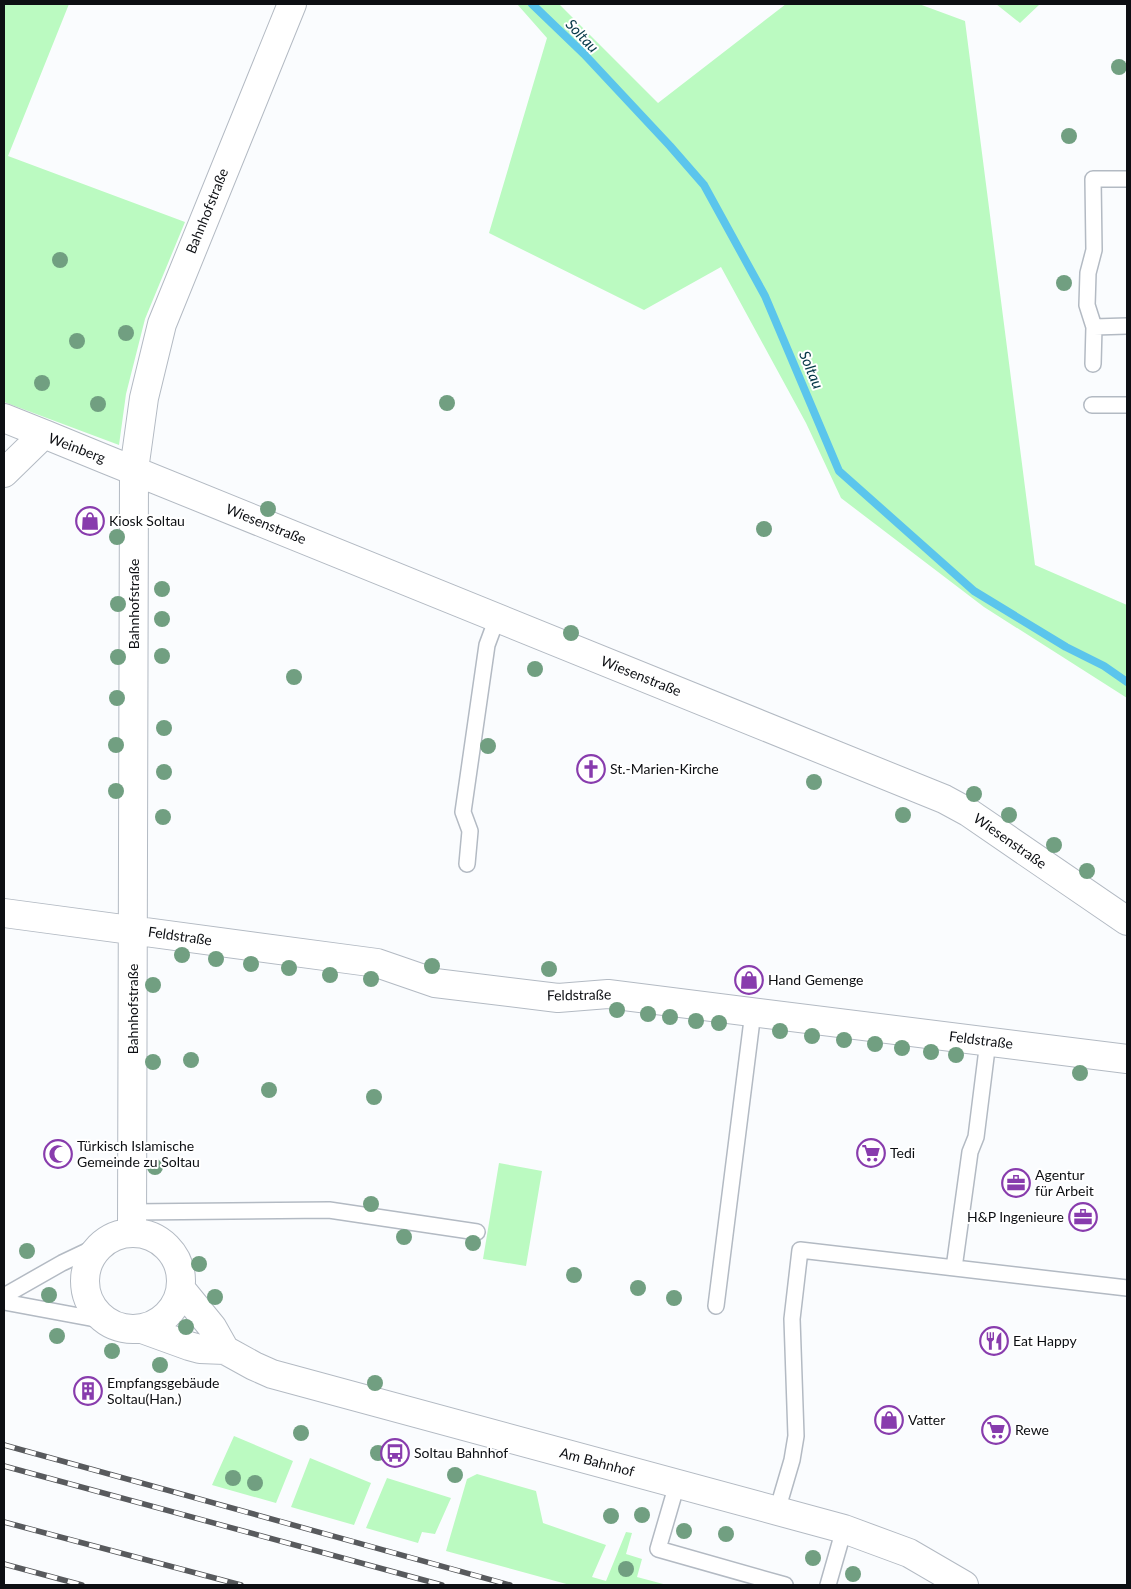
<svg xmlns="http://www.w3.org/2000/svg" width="1131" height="1589" viewBox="0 0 1131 1589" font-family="Lato,sans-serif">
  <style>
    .green { fill: #bbfac1 }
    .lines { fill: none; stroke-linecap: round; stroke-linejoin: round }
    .stream { stroke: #5bc5ec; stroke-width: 8 }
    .service-casing { stroke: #b3bac3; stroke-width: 18 }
    .minor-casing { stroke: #b3bac3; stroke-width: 30 }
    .service { stroke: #fff; stroke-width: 15 }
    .minor { stroke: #fff; stroke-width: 28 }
    .rail-casing { stroke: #585a5d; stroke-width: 5.5 }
    .rail { stroke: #fff; stroke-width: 4; stroke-dasharray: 11; stroke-linecap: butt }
    .tree { fill: #719f81 }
    .labels { text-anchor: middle; stroke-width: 4; stroke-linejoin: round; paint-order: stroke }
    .street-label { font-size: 14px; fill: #0d0f13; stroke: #fff }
    .poi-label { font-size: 14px; fill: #0d0f13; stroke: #fff; text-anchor: start }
    .water-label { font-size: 15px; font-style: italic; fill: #053747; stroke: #fff }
  </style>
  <rect width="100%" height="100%" fill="#fafcfe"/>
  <path class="green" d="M4,4H69L8,156L185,222L145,319L126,394L119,445L4,402Z
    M517,4H559L658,103L786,4H919L965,21L1035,565L1127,605V698L984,607L841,498L806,423L721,267L644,310L489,233L547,38Z
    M996,4H1040L1020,23Z
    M499,1163L542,1171L526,1266L483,1259Z
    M234,1436L293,1461L276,1503L212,1485Z
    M310,1458L371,1483L354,1525L291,1507Z
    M477,1474L536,1491L543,1523L606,1545L592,1577L606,1581L626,1532L632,1533L626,1554L642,1559L637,1577L667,1585H570L446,1551L467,1479Z
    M387,1478L451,1498L435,1534L422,1532L418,1543L366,1528Z"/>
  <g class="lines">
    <path class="stream" d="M532,4L584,54L670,146L704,185L765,296L839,471L974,591L1066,647L1104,666L1127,682"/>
    <defs>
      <path id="service" d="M1127,179H1093L1094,250L1088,273L1087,305L1094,327L1127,326
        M1093,364L1094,327
        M1092,405H1127
        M467,864L470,831L463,812L487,645L497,618
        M132,1212L329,1210L477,1232
        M954,1268L970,1152L976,1137L988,1041
        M4,1296L62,1263L100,1245
        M4,1302L106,1321
        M716,1306L753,1012
        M677,1484L658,1549L785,1585
        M777,1511L792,1460L796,1436L792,1319L800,1250L1127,1288
        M828,1585L844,1529"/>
      <path id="minor" d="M4,418L44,434
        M4,473L44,434L105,459L944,799L968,812L1127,921
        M4,913L377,963L435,983L558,998L608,994L1127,1059
        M132,1233L134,470L144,398L162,324L292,4
        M85 1281a48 48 0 1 1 96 0a48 48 0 1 1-96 0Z
        M181,1289L212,1327L225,1350L254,1366L272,1374L844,1529L909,1553L964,1585
        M142,1329L189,1346L200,1349L225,1350"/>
    </defs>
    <use href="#service" class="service-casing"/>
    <use href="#minor" class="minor-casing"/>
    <use href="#service" class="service"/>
    <use href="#minor" class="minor"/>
    <defs>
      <path id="rail" d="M4,1445L510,1585
        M4,1466L442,1585
        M4,1522L241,1585
        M4,1564L82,1585"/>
    </defs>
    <use href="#rail" class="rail-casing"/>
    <use href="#rail" class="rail"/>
  </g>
  <g class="tree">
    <circle cx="1119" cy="67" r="8"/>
    <circle cx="1069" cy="136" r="8"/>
    <circle cx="60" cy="260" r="8"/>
    <circle cx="1064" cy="283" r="8"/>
    <circle cx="126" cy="333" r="8"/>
    <circle cx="77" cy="341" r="8"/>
    <circle cx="42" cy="383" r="8"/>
    <circle cx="447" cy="403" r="8"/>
    <circle cx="98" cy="404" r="8"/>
    <circle cx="268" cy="509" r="8"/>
    <circle cx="764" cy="529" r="8"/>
    <circle cx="117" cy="537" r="8"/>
    <circle cx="162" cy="589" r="8"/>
    <circle cx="118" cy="604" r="8"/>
    <circle cx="162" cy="619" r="8"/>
    <circle cx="571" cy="633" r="8"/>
    <circle cx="162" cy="656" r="8"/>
    <circle cx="118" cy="657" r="8"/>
    <circle cx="535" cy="669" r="8"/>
    <circle cx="294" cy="677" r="8"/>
    <circle cx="117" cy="698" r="8"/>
    <circle cx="164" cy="728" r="8"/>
    <circle cx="116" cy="745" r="8"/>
    <circle cx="488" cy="746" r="8"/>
    <circle cx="164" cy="772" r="8"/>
    <circle cx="814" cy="782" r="8"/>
    <circle cx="116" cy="791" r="8"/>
    <circle cx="974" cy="794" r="8"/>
    <circle cx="903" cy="815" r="8"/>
    <circle cx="1009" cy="815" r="8"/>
    <circle cx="163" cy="817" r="8"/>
    <circle cx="1054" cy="845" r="8"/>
    <circle cx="1087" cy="871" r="8"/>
    <circle cx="182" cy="955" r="8"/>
    <circle cx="216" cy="959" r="8"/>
    <circle cx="251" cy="964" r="8"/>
    <circle cx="432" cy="966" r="8"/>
    <circle cx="289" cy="968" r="8"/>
    <circle cx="549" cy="969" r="8"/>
    <circle cx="330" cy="975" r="8"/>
    <circle cx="371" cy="979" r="8"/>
    <circle cx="153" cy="985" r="8"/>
    <circle cx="617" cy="1010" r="8"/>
    <circle cx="648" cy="1014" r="8"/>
    <circle cx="670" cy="1017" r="8"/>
    <circle cx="696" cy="1021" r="8"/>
    <circle cx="719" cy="1023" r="8"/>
    <circle cx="780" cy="1031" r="8"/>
    <circle cx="812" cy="1036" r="8"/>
    <circle cx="844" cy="1040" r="8"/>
    <circle cx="875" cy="1044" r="8"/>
    <circle cx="902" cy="1048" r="8"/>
    <circle cx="931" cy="1052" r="8"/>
    <circle cx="956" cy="1055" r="8"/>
    <circle cx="191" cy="1060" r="8"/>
    <circle cx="153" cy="1062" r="8"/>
    <circle cx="1080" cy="1073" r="8"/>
    <circle cx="269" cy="1090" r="8"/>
    <circle cx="374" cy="1097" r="8"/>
    <circle cx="155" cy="1167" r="8"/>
    <circle cx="371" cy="1204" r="8"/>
    <circle cx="404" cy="1237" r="8"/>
    <circle cx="473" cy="1243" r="8"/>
    <circle cx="27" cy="1251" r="8"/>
    <circle cx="199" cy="1264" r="8"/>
    <circle cx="574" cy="1275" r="8"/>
    <circle cx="638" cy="1288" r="8"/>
    <circle cx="49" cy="1295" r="8"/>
    <circle cx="215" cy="1297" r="8"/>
    <circle cx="674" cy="1298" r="8"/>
    <circle cx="186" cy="1327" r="8"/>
    <circle cx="57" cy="1336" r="8"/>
    <circle cx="112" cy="1351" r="8"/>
    <circle cx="160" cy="1365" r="8"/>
    <circle cx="375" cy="1383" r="8"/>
    <circle cx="301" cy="1433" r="8"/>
    <circle cx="378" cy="1453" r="8"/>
    <circle cx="455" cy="1475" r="8"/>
    <circle cx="233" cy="1478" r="8"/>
    <circle cx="255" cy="1483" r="8"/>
    <circle cx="642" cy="1515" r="8"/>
    <circle cx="611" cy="1516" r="8"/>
    <circle cx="684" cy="1531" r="8"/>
    <circle cx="726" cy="1534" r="8"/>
    <circle cx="813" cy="1558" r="8"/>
    <circle cx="626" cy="1569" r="8"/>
    <circle cx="853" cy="1574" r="8"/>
  </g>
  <defs>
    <symbol id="shop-ring" viewBox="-11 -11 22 22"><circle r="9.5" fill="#fff" stroke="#883cad" stroke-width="1.5"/><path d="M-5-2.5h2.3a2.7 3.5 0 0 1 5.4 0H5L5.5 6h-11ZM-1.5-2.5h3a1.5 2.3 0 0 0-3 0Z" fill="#883cad"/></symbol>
    <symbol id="church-ring" viewBox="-11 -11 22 22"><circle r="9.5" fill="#fff" stroke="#883cad" stroke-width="1.5"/><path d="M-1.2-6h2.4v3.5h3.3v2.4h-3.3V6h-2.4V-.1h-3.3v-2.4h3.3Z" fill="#883cad"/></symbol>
    <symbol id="supermarket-ring" viewBox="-11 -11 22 22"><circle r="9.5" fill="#fff" stroke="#883cad" stroke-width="1.5"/><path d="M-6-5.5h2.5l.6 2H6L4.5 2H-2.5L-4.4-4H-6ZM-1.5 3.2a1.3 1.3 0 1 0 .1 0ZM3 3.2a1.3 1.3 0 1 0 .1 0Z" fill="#883cad"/></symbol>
    <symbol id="mosque-ring" viewBox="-11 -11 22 22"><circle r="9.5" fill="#fff" stroke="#883cad" stroke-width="1.5"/><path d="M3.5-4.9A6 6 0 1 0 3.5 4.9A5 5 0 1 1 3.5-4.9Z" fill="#883cad"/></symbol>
    <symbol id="office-ring" viewBox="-11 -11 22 22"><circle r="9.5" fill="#fff" stroke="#883cad" stroke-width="1.5"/><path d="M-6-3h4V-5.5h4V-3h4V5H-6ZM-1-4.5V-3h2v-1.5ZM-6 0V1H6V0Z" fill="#883cad"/></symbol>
    <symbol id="restaurant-ring" viewBox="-11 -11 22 22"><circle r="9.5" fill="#fff" stroke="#883cad" stroke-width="1.5"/><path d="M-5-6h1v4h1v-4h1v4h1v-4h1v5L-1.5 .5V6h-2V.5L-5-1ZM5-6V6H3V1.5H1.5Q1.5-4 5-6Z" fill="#883cad"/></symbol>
    <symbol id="building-ring" viewBox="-11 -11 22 22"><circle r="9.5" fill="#fff" stroke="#883cad" stroke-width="1.5"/><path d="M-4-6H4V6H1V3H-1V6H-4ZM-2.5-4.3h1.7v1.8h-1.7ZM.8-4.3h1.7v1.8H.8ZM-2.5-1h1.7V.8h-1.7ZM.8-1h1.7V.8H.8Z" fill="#883cad"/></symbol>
    <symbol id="bus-ring" viewBox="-11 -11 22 22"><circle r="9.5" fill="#fff" stroke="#883cad" stroke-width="1.5"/><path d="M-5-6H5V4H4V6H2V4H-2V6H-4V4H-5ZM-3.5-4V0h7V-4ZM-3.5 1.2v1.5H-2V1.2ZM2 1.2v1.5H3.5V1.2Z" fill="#883cad"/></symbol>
  </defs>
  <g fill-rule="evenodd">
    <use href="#shop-ring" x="74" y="505" width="32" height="32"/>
    <use href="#church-ring" x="575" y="753" width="32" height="32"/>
    <use href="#shop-ring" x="733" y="964" width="32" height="32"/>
    <use href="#supermarket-ring" x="855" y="1137" width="32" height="32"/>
    <use href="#mosque-ring" x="42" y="1138" width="32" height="32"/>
    <use href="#office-ring" x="1000" y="1167" width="32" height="32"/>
    <use href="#office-ring" x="1067" y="1201" width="32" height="32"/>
    <use href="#restaurant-ring" x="978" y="1325" width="32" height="32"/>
    <use href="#building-ring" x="72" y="1375" width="32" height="32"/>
    <use href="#shop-ring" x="873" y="1404" width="32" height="32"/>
    <use href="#supermarket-ring" x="980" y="1414" width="32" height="32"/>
    <use href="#bus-ring" x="379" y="1437" width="32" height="32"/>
  </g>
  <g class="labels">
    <g class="street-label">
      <text transform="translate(207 211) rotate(-68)" y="5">Bahnhofstraße</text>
      <text transform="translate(77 448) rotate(21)" y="5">Weinberg</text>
      <text transform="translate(266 524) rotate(22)" y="5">Wiesenstraße</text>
      <text transform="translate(134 604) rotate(-90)" y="5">Bahnhofstraße</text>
      <text transform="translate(641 676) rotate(22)" y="5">Wiesenstraße</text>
      <text transform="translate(1010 841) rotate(35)" y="5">Wiesenstraße</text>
      <text transform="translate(180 936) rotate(8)" y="5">Feldstraße</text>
      <text transform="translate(579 995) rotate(-1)" y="5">Feldstraße</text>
      <text transform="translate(133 1009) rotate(-90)" y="5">Bahnhofstraße</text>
      <text transform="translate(981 1040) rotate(7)" y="5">Feldstraße</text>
      <text transform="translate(597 1462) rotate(15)" y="5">Am Bahnhof</text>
    </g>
    <g class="poi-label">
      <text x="109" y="526">Kiosk Soltau</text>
      <text x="610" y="774">St.-Marien-Kirche</text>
      <text x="768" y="985">Hand Gemenge</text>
      <text x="77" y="1151">Türkisch Islamische<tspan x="77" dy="16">Gemeinde zu Soltau</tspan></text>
      <text x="890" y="1158">Tedi</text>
      <text x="1035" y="1180">Agentur<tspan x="1035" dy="16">für Arbeit</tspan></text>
      <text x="1064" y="1222" text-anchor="end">H&amp;P Ingenieure</text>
      <text x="1013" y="1346">Eat Happy</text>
      <text x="107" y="1388">Empfangsgebäude<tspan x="107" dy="16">Soltau(Han.)</tspan></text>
      <text x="908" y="1425">Vatter</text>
      <text x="1015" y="1435">Rewe</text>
      <text x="414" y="1458">Soltau Bahnhof</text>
    </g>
    <g class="water-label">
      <text transform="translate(582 36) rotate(46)" y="5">Soltau</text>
      <text transform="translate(811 370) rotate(67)" y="5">Soltau</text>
    </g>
  </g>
  <rect width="1131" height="1589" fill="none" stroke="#0d0f13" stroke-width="10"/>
</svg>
